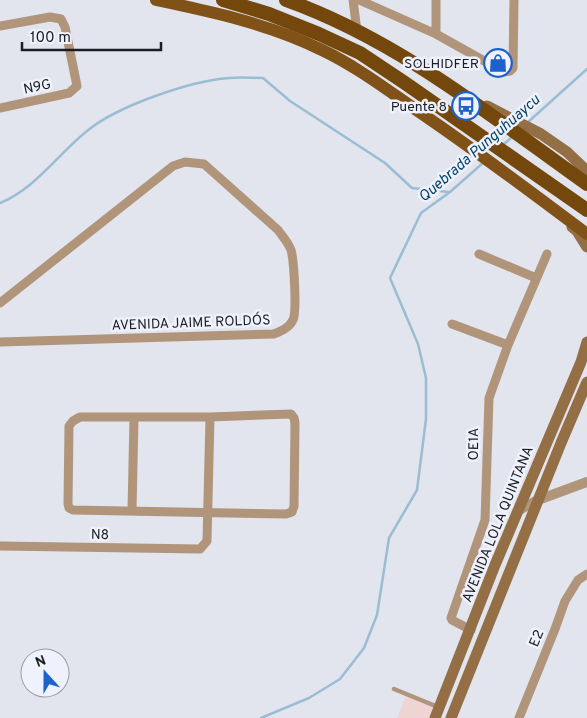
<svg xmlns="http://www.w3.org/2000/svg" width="587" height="718" viewBox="0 0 587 718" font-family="Overpass,sans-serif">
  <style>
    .education { fill: #efd4d4 }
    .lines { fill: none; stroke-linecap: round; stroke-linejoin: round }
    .stream { stroke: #9bbdd4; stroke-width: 2.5 }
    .service { stroke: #b0957a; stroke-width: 4.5 }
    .minor { stroke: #b0957a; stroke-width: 9 }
    .tertiary { stroke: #b0957a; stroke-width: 10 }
    .secondary { stroke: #946e45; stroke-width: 11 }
    .primary { stroke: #805218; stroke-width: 12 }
    .trunk { stroke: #74480c; stroke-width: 14 }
    .labels { text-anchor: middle; stroke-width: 5; stroke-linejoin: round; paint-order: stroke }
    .poi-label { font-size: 14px; fill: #1c1d20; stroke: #eff2fc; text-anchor: end }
    .street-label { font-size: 14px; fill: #1c1d20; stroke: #eff2fc }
    .water-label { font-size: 15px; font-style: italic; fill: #034364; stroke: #eff2fc }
  </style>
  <rect width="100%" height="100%" fill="#e2e4ee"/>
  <path class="education" d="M406,696L433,707L429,718H397Z"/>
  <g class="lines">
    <path class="stream" d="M527,123L587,69
      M503,145L512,137
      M0,203C35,189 58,154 87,131C117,106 190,81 229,78C240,77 252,78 263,78L290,101L385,163L412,188L448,192
      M261,718L309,698L340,679L364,648L377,615L389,538L417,490L426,419V378L418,344L390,278L421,213L450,192L484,162"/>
    <path class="service" d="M394,689L438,707"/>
    <path class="minor" d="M353,0L357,31
      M359,0L436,34L504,72L510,71L513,68L514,0
      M0,26L50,17L61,19L65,27L77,86L69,93L0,108
      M436,34V0
      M479,254L536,278
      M0,303L173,166L185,162L204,164L278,230C283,237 288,242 291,250C294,260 297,312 293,320C289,328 281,331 274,334L0,342
      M452,324L508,345
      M291,414L294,418L295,423L294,506L292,512L286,514L73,510L69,508L68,504L69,426L73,421L80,417H210Z
      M132,511L134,418
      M0,546L200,549L207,541L210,417
      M471,630L452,620L451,618L485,520L489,398L508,345L547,254
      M519,718L555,629L565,601L578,580L587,574"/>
    <path class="tertiary" d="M519,510L538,500L587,482"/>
    <path class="secondary" d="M487,106L541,134L567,152L587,171
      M572,227L577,231L587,247
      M435,718L495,565L581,362L587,342
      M451,718L561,443L587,382"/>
    <path class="primary" d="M156,0C213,12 269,24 322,50C354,65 386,89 415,109C474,149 530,191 587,234"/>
    <path class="trunk" d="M223,0L269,14L319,34L360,53L405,83L587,210
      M286,0C398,40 491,116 587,184"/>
  </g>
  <defs>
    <symbol id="shop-ring" viewBox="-11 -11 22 22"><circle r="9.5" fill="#eff2fc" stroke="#1b62cd" stroke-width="1.5"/><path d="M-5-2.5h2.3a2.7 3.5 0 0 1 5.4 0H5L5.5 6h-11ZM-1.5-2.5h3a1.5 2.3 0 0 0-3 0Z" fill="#1b62cd"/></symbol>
    <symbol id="bus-ring" viewBox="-11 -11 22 22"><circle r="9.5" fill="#eff2fc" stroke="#1b62cd" stroke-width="1.5"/><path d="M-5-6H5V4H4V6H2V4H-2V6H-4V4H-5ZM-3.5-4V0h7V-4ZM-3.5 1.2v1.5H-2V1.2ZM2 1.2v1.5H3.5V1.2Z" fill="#1b62cd"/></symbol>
  </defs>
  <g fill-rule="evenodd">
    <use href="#shop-ring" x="482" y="47" width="32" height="32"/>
    <use href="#bus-ring" x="450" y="90" width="32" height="32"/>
  </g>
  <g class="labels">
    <g class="poi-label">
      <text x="479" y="68">SOLHIDFER</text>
      <text x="447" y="111">Puente 8</text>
    </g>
    <g class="street-label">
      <text transform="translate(37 86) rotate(-12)" y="5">N9G</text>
      <text transform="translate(191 322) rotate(-2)" y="5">AVENIDA JAIME ROLDÓS</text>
      <text transform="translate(473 444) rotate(-89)" y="5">OE1A</text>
      <text transform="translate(497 524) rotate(-68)" y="5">AVENIDA LOLA QUINTANA</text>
      <text transform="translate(100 534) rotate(1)" y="5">N8</text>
      <text transform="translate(536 638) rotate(-67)" y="5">E2</text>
    </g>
    <g class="water-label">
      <text transform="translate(479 148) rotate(-41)" y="5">Quebrada Punguhuaycu</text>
    </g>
  </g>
  <g transform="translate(45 673) rotate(339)"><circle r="24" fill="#eff2fc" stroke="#9b9da4"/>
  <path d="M0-4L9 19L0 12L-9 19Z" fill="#1b62cd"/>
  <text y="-8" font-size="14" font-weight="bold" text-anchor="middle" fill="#1c1d20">N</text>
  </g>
  <path d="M22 42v8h139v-8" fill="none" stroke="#1c1d20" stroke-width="2.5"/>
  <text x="30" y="42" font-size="15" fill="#1c1d20" stroke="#eff2fc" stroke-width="4" paint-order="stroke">100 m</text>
</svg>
